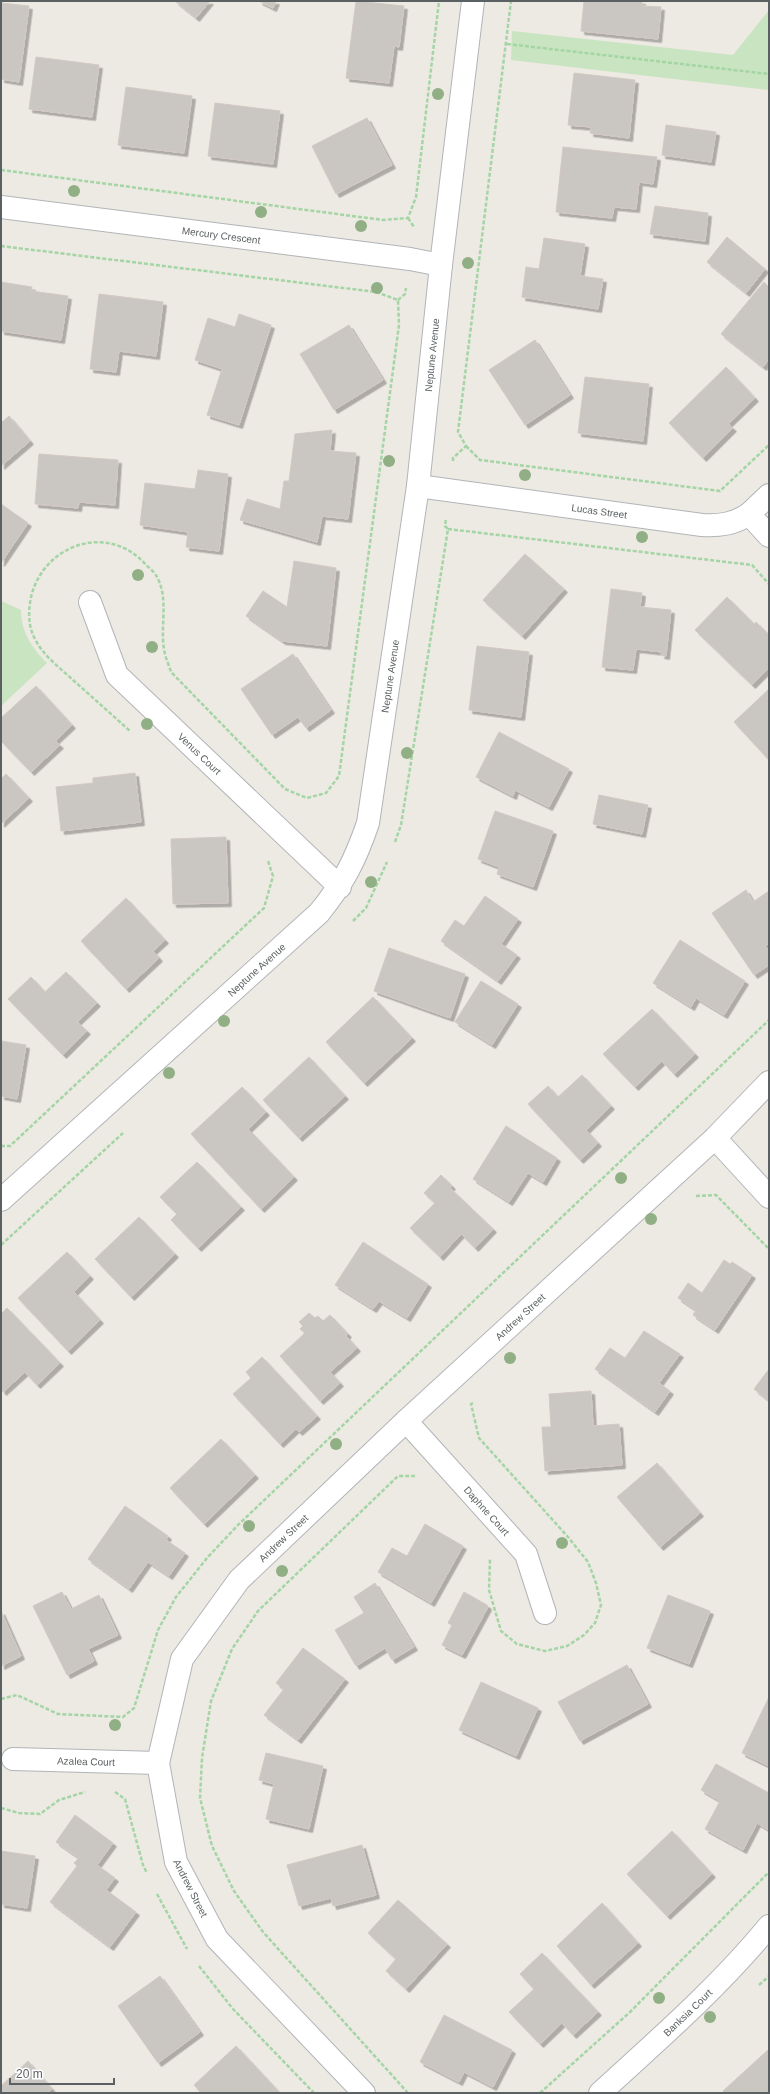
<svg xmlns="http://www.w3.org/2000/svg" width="770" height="2094" viewBox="0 0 770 2094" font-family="Helvetica,sans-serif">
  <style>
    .green { fill: #c9e4c0 }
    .building { fill: #cac6c2; stroke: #d2c9c2; filter: url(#shadow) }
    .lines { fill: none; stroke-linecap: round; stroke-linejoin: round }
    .minor-casing { stroke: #b1b5b8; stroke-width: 24 }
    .path { stroke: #a4d5a5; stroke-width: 2.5; stroke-dasharray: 4 2; stroke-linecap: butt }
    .minor { stroke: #fff; stroke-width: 22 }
    .tree { fill: #91af84 }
    .labels { text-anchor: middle; stroke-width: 3; stroke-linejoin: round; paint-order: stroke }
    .street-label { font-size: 10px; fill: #5b6163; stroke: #fff }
  </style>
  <defs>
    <filter id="shadow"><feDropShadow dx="3.5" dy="3.5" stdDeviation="0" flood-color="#0004"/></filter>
  </defs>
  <rect width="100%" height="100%" fill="#ede9e3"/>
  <path class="green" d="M769,10V90L511,60L512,31L733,55Z
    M1,601L21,610C21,632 32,648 47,663L1,706Z"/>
  <path class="building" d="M175,1H210L196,18Z
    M259,1H276L273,8Z
    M356,1L404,6L399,47L394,46L389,83L346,78Z
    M584,1H642V6L661,7L658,39L581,31Z
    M1,3L29,6L19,82L1,79Z
    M36,57L99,65L92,117L29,109Z
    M574,73L635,80L629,138L590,133L591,127L568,125Z
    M126,87L192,96L184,153L118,145Z
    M215,103L280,111L273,164L208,156Z
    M367,118L392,165L336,194L312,146Z
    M666,125L716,132L711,162L662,155Z
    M563,147L657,157L653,184L639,182L636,209L614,207L612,218L556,212Z
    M655,206L708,213L705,241L650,234Z
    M727,237L765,269L746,293L707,262Z
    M544,238L585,244L580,276L603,279L598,309L522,297L526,267L539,269Z
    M1,282L32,287L31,291L68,296L61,340L1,331Z
    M764,282L769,287V359L763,367L721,334Z
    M99,294L163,302L156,356L119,351L116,372L90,369Z
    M239,314L271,325L239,425L207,415L222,369L195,360L208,318L235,327Z
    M349,325L383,380L334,410L300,354Z
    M535,340L570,395L525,425L489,370Z
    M726,367L755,398L728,424L733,428L703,458L669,423Z
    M585,377L649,384L643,441L578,433Z
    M9,416L30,441L1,466V423Z
    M332,430L330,451L356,453L348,519L322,516L317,542L240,520L247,499L280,509L284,481H289L295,434Z
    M39,454L118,460L115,505L79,502L78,508L35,504Z
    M198,470L228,474L219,551L186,547L188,532L140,525L145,483L195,489Z
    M1,504L28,523L1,563Z
    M525,554L564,589L522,636L483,600Z
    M294,561L336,568L327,646L282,641L246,616L263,591L287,607Z
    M611,589L642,593L640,607L671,610L666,656L661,655L662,652L636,649L633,670L602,667Z
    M727,597L754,624L756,622L769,635V668L752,685L695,630Z
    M477,646L529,652L521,717L469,710Z
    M293,654L331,710L306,728L298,717L272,735L241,689Z
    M36,686L72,725L55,741L60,745L31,772L1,741V718Z
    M769,689V760L734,722Z
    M499,732L569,769L549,807L515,790L513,796L476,777Z
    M135,773L141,822L61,831L56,787L93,783V778Z
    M6,774L29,798L1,824V779Z
    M599,795L648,805L642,834L593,824Z
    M495,811L553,831L533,887L497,874L499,867L478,859Z
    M226,837L228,903L173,904L171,839Z
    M746,890L753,902L769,891V943L765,946L769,951V965L754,975L712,913Z
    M485,896L518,919L501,944L517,955L498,981L441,941L455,920L464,926Z
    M126,898L165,940L153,951L159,958L126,989L81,941Z
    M680,940L745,981L724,1015L696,998L691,1007L653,983Z
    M389,948L465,974L450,1018L374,991Z
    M66,972L97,1003L77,1022L87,1031L63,1055L8,999L31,977L45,992Z
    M481,981L518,1004L492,1045L455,1022Z
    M373,997L412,1038L364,1083L326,1042Z
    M652,1009L695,1054L674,1074L662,1061L635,1087L603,1054Z
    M1,1041L26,1045L17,1099L1,1096Z
    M309,1057L345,1096L299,1138L263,1100Z
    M582,1075L611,1106L586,1130L598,1143L580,1160L528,1104L548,1086L558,1097Z
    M242,1087L266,1112L248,1129L294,1177L261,1209L191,1134Z
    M506,1126L557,1158L543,1182L528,1173L509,1202L473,1179Z
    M197,1162L241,1207L198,1248L171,1220L177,1214L160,1197Z
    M441,1175L452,1186L450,1188L493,1229L475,1248L461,1234L440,1257L410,1228L435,1203L424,1193Z
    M139,1217L175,1254L131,1297L95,1259Z
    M363,1242L428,1284L407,1318L379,1301L373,1309L335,1285Z
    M67,1252L90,1276L74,1292L100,1320L68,1351L18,1298Z
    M724,1260L730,1264L732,1262L752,1275L715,1330L693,1315L696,1310L678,1298L688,1283L702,1293Z
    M7,1308L60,1363L37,1385L25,1372L3,1392L1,1389V1314Z
    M309,1313L315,1318L318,1316L323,1321L330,1315L348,1334L346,1336L357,1348L330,1372L340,1383L320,1401L280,1356L305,1333L300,1329L303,1326L299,1322Z
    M644,1331L680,1354L659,1383L670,1391L655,1412L595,1369L610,1348L625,1358Z
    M262,1357L317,1416L299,1432L296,1429L280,1444L233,1394L251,1378L246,1372Z
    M769,1369V1401L754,1389Z
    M591,1391L593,1426L619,1424L622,1465L545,1471L542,1427H551L549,1394Z
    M221,1439L255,1475L204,1524L170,1488Z
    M657,1463L700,1513L660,1547L617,1497Z
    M125,1506L168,1536L166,1540L185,1553L169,1576L148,1562L129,1589L88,1559Z
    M425,1524L463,1546L431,1603L378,1572L392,1548L407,1556Z
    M375,1583L414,1647L392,1660L385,1648L356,1666L335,1630L364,1613L354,1597Z
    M62,1592L71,1609L99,1595L118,1635L88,1649L94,1661L67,1675L33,1606Z
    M464,1592L487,1605L488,1607L462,1655L442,1645L452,1625L448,1623Z
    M668,1595L710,1611L689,1664L647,1648Z
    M1,1611L21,1656L1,1666Z
    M303,1648L345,1679L298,1740L264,1715L284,1689L276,1683Z
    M627,1665L648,1704L580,1741L558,1702Z
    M481,1682L538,1708L516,1756L459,1730Z
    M769,1697V1766L742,1753Z
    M266,1753L323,1766L309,1829L266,1819L274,1784L259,1780Z
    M716,1764L769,1793V1830L757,1823L743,1850L705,1829L720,1801L701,1790Z
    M75,1815L113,1843L97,1865L115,1878L106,1890L136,1912L110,1947L50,1902L77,1866L74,1863L79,1858L56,1842Z
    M672,1831L712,1874L667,1916L627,1874Z
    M362,1845L376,1895L333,1906L331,1898L299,1906L287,1865Z
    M1,1851L35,1856L27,1908L1,1904Z
    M398,1900L447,1944L406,1989L386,1971L396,1959L368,1933Z
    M602,1903L638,1943L591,1985L557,1946Z
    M542,1953L598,2012L573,2035L562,2023L540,2044L509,2012L534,1989L520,1974Z
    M160,1976L200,2032L158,2063L118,2006Z
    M444,2015L512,2050L493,2087L464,2072L459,2082L420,2062Z
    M236,2046L280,2093H201L194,2085Z
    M769,2049V2093H725L723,2091Z
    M28,2061L52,2089L47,2093H1V2086Z"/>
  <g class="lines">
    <defs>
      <g id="minor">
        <path id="s1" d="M1,207L410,259L441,265"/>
        <path id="s2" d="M418,486L702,525C720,526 734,524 749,514L769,536"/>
        <path d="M749,514L769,495"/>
        <path id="s3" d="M90,602L117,675L340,887"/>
        <path d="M715,1138L769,1197"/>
        <path id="s4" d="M1,1200L319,913C344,882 355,861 368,823L418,486L441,265L473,1"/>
        <path id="s5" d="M406,1421L526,1554L545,1613"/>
        <path id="s6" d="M13,1759L158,1763"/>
        <path id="s7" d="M364,2093L217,1939L176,1862L158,1763L182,1659L239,1580L406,1421L715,1138L769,1082"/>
        <path id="s8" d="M600,2093C658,2040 719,1987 769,1926"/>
      </g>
    </defs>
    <use href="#minor" class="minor-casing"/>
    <path class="path" d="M507,44L769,74
      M1,170L383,220L408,218L416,197L439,1
      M408,218L414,227
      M1,246L376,292L398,300L399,325L339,776L326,793L307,798L285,789L171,672C169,665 165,657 164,649C160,626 169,599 157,577C155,573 151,569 147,566C110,522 44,543 31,597C28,613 28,627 36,641C45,657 60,668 73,680C92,697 111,714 130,731
      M398,300L405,294L406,288
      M466,446L480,460L720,491L769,445
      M453,461V458L466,446L458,432L511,1
      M448,529L752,565L769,584
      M395,842L401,825L448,529L445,526L446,519
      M353,921L366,908L387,862
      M1,1146H10L264,908L273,876L268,861
      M696,1196L716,1195L769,1249
      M1,1245L123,1133
      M473,1403L471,1404L479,1438L568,1537L588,1562L596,1583L601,1605L595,1623L584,1635L567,1646L545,1651L517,1644L501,1631L489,1590L490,1559
      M1,1699L17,1695L58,1714L123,1717L134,1708L158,1630L176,1597L207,1558L238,1525L769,1020
      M115,1792L125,1799L143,1865L147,1873
      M1,1808L19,1813L40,1814L59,1800L85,1792
      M157,1894L187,1949
      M199,1966L233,2009L314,2093
      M759,1985L769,1976
      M408,2093L263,1932L234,1891L212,1846L200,1798L202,1758L211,1701L232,1649L258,1611L398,1476H415
      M540,2093L630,2012L769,1872"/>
    <use href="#minor" class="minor"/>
  </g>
  <g class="tree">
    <circle cx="438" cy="94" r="6"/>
    <circle cx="74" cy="191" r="6"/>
    <circle cx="261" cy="212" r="6"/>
    <circle cx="361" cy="226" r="6"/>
    <circle cx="468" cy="263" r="6"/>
    <circle cx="377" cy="288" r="6"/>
    <circle cx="389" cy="461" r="6"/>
    <circle cx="525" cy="475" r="6"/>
    <circle cx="642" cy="537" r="6"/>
    <circle cx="138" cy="575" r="6"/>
    <circle cx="152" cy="647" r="6"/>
    <circle cx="147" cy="724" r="6"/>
    <circle cx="407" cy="753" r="6"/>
    <circle cx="371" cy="882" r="6"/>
    <circle cx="224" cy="1021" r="6"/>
    <circle cx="169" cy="1073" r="6"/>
    <circle cx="621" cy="1178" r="6"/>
    <circle cx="651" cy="1219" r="6"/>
    <circle cx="510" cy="1358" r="6"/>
    <circle cx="336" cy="1444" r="6"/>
    <circle cx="249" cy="1526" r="6"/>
    <circle cx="562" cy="1543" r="6"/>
    <circle cx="282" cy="1571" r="6"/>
    <circle cx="115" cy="1725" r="6"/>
    <circle cx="659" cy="1998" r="6"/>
    <circle cx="710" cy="2017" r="6"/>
  </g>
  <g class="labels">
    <g class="street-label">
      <text dy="4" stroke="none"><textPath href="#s1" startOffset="222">Mercury Crescent</textPath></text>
      <text dy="4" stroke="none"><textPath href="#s4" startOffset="1004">Neptune Avenue</textPath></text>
      <text dy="4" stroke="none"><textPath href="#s2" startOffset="183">Lucas Street</textPath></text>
      <text dy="4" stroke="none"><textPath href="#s4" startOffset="680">Neptune Avenue</textPath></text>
      <text dy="4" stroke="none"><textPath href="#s3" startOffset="192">Venus Court</textPath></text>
      <text dy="4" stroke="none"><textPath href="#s4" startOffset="344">Neptune Avenue</textPath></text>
      <text dy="4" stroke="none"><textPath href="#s7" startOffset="990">Andrew Street</textPath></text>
      <text dy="4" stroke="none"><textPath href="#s5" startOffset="121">Daphne Court</textPath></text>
      <text dy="4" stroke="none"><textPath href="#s7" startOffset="666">Andrew Street</textPath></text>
      <text dy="4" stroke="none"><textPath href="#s6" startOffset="73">Azalea Court</textPath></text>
      <text transform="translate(191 1888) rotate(63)" y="4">Andrew Street</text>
      <text dy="4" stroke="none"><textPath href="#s8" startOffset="119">Banksia Court</textPath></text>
    </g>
  </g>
  <rect width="770" height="2094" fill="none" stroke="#5b6163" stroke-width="4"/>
  <path d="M10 2078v6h104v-6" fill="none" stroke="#5b6163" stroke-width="2"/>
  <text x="16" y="2078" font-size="12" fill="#5b6163" stroke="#ffffff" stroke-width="3" paint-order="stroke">20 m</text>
</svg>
